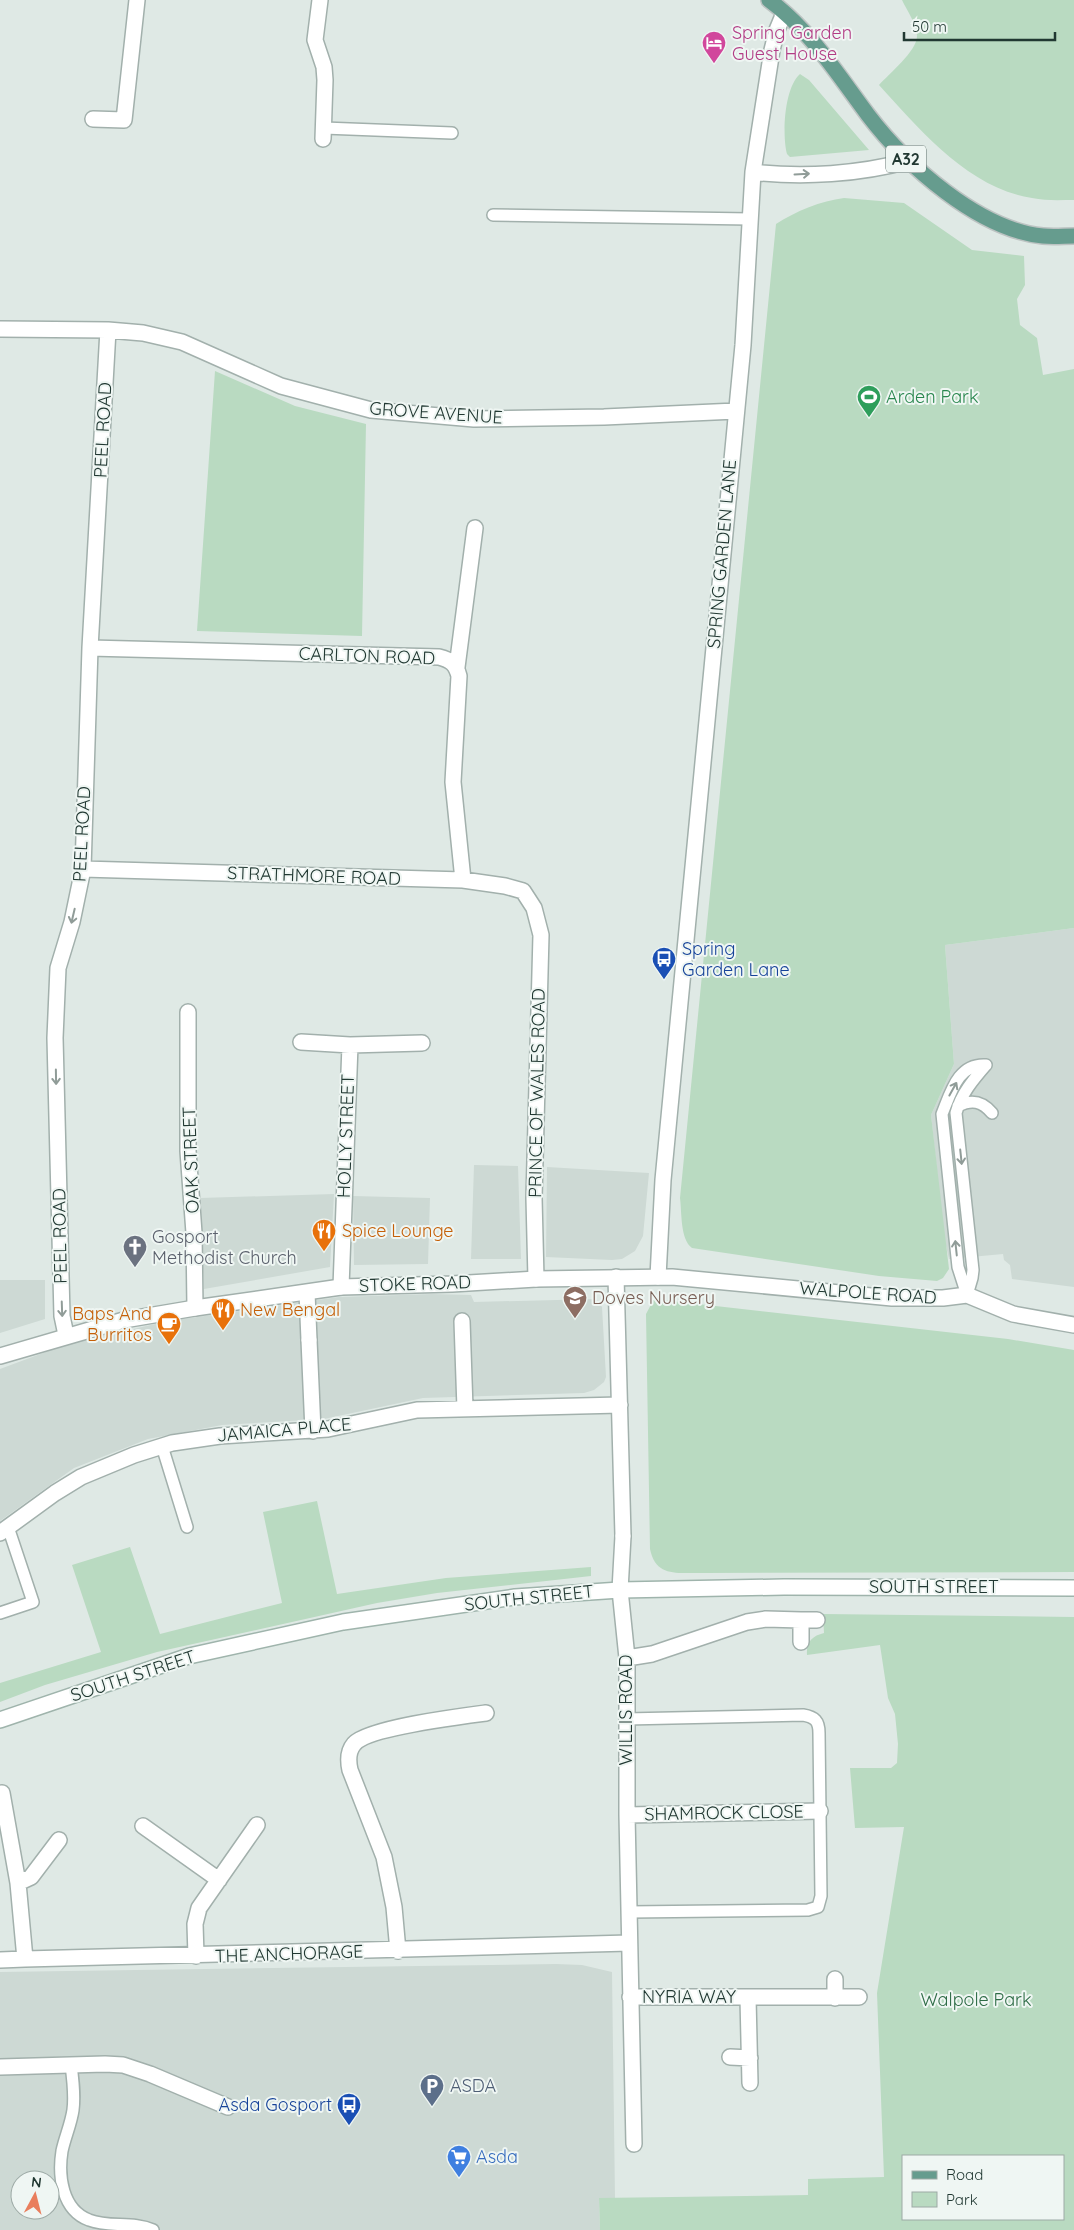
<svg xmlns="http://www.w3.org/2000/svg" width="1074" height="2230" viewBox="0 0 1074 2230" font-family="Quicksand,sans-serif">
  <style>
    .built { fill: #cdd9d4; fill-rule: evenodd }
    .green { fill: #b9dac1; fill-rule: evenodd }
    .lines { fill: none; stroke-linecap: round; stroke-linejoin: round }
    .service-casing { stroke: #a2b0ac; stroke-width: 14 }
    .pedestrian-casing { stroke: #a2b0ac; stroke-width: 18 }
    .minor-casing { stroke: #a2b0ac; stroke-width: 18 }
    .tertiary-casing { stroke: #a2b0ac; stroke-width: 18 }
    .secondary-casing { stroke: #9fb4ac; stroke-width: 18 }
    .primary-casing { stroke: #bcc3c2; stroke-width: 18 }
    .service { stroke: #fff; stroke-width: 11 }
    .pedestrian { stroke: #fff; stroke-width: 15 }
    .minor { stroke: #fff; stroke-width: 15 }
    .tertiary { stroke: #fff; stroke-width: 15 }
    .secondary { stroke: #fff; stroke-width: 15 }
    .primary { stroke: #669c8e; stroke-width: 15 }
    .oneway { stroke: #909c98 }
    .labels { text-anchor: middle; stroke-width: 4; stroke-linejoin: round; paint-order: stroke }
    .shield { fill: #eff6f3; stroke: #5f716c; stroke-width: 1 }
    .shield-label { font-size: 16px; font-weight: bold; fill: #213832 }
    .hotel-label { font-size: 18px; fill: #b23c85; stroke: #eff6f3; text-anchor: start }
    .leisure-label { font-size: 18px; fill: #27864d; stroke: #eff6f3; text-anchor: start }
    .street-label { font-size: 18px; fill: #213832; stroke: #eff6f3 }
    .transit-label { font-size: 18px; fill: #164399; stroke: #eff6f3; text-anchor: start }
    .food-label { font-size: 18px; fill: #c56008; stroke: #eff6f3; text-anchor: start }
    .worship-label { font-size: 18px; fill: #5b616d; stroke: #eff6f3; text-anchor: start }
    .education-label { font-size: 18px; fill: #785e54; stroke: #eff6f3; text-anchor: start }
    .park-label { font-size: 18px; fill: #2e6c46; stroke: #eff6f3 }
    .service-label { font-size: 18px; fill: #4e5e75; stroke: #eff6f3; text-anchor: start }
    .shop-label { font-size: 18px; fill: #366cbe; stroke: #eff6f3; text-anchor: start }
  </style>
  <rect width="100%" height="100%" fill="#dfe9e5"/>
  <path class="built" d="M1074,928V1287L1012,1279L1010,1265L1004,1260L1003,1254L949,1259L944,1237L931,1115L954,1064L945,945Z
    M474,1165L518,1166L521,1259H471Z
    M547,1167L649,1173L643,1236L635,1251L622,1259L612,1260L546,1257Z
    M334,1194L330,1267L204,1289L200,1198Z
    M353,1196L430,1198L428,1264L354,1265Z
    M0,1280H45V1319L0,1333Z
    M432,1294L471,1295L474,1302L596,1299L602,1307L606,1377L604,1382L594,1390L584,1393L423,1398L324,1419L222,1425L148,1439L74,1468L0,1521V1369L70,1343L169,1321L339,1297Z
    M556,1964L582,1965L612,1972L615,2198H599L600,2230H0V1972ZM20,2180H50V2210H20Z"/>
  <path class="green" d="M902,0H1074V200C1060,200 1046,201 1032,198C968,188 920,130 879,85C889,74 917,51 917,36C917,24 907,11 902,0Z
    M800,74L809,80L869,150L790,157L787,154C782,135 784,88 800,74Z
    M844,198L904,203L972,250L1024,256L1025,285L1017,299L1020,325L1037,338L1043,375L1074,369V928L945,945L954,1064L931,1115L949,1269L943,1278L937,1281L879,1276L692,1248C680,1239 682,1213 680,1198L776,224C796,211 821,201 844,198Z
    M215,371L295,406L366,424L362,636L197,631Z
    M654,1299L1008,1339L1074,1350V1572L705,1573C680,1572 656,1579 650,1549L646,1314Z
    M317,1501L337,1594L446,1578L591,1567V1576L437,1593L377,1603L157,1652L45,1685L0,1702V1683L101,1652L72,1565L130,1547L160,1634L282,1603L263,1512Z
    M823,1614L1074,1617V2230H600L599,2198L808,2195V2179L884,2177L877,1993L904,1827L855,1828L850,1768H891L897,1763L898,1744L895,1714L888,1698L880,1645L807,1655C806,1642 812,1636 824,1633ZM903,2156H1063V2219H903Z"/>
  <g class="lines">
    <defs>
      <path id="service" d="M324,128L452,133
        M493,215L750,219
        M958,1106C972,1099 982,1101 992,1113
        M967,1295L958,1267L942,1114C951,1092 958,1063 986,1065
        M967,1295L972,1278L973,1270L956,1113C961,1094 973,1080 986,1065
        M162,1446L187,1527
        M0,1613L33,1602L8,1527
        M626,1719L803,1715C815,1717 819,1721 819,1733L821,1896L818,1907L808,1910L629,1912
        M71,2065C73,2080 75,2095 73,2110C71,2124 65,2137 62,2151C58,2176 62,2210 89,2220C109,2228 133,2221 153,2230"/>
      <path id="pedestrian" d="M307,1293L309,1340
        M620,1590L623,1536"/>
      <path id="minor" d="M320,0L315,40L324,67L325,80L323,139
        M93,119L124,120L137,0
        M753,172C803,178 860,174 908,161
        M0,329L108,330L143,333L182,342L281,386L371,410L474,419L604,417L736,411
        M90,648L439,657C451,660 456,664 459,676L453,782L463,880
        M457,667L475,528
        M83,869L463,880L505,886L523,891L534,908L541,935L534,1198L536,1279
        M188,1012V1151L194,1233L195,1308
        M301,1042L350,1045L422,1043
        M616,1277L623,1536
        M658,1277L663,1180L743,345L753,172L772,50L777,30L784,13
        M341,1287L350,1045
        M462,1321L465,1409
        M66,1335L62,1316L55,1038L58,968L72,922L83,869L90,648L108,330
        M309,1340L313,1431
        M0,1533L55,1493L81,1477L134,1455L172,1443L220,1436L328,1429L417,1410L620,1405
        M620,1590L627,1658V1815L634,2144
        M801,1620H817
        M627,1658L652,1654L747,1622L766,1619L801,1620V1642
        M2,1793L18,1883L31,1877L59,1840
        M627,1815L820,1811
        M143,1826L219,1880
        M18,1883L25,1959L629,1943
        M398,1951L394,1907L384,1857L350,1770C348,1761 348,1751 354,1744C367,1728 463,1716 486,1713
        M196,1956L195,1924L199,1908L257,1825
        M0,1960L25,1959
        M835,1979V1998
        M630,1997H859
        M748,1998L750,2083
        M730,2057L750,2058
        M0,2067L105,2064L123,2065L150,2074L228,2107"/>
      <path id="tertiary" d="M0,1356L124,1320L195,1308L341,1287L452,1284L536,1279L672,1277L892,1298H943L967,1295L1013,1314L1074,1325"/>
      <path id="secondary" d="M0,1720L189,1656L343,1622L515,1597L620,1590L784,1587L1074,1588"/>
      <path id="primary" d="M769,0C810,30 838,75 868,115C906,165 979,230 1043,236C1053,237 1064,236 1074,236"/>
    </defs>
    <use href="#service" class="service-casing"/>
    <use href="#pedestrian" class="pedestrian-casing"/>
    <use href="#minor" class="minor-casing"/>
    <use href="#tertiary" class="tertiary-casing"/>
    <use href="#secondary" class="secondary-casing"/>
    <use href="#primary" class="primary-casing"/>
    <use href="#service" class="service"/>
    <use href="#pedestrian" class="pedestrian"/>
    <use href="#minor" class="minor"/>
    <use href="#tertiary" class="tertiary"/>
    <use href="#secondary" class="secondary"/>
    <use href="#primary" class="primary"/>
  </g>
  <defs><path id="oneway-shaft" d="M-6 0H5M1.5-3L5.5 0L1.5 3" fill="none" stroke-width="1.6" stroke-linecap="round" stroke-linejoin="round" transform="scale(1.25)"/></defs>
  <g class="oneway">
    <use href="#oneway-shaft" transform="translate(802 174) rotate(-3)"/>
    <use href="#oneway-shaft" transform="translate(73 916) rotate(103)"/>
    <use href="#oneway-shaft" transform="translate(56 1077) rotate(89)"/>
    <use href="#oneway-shaft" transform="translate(953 1089) rotate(-61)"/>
    <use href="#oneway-shaft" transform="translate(961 1157) rotate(84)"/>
    <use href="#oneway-shaft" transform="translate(956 1248) rotate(-96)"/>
    <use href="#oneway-shaft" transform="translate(62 1309) rotate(88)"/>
  </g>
  <defs>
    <symbol id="hotel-pin" viewBox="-11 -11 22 30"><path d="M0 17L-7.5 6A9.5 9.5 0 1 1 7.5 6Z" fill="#d1479c" stroke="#eff6f3"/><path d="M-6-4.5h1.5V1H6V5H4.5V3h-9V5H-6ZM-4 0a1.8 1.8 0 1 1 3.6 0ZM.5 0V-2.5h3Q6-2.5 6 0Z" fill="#fff"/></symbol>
    <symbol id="stadium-pin" viewBox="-11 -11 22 30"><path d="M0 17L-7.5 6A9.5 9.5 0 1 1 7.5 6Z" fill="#2e9e5b" stroke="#eff6f3"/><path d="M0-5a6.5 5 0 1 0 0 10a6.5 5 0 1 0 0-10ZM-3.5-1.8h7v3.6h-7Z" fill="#fff"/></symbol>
    <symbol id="bus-pin" viewBox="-11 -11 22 30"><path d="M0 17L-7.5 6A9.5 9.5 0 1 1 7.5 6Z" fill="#1a4fb4" stroke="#eff6f3"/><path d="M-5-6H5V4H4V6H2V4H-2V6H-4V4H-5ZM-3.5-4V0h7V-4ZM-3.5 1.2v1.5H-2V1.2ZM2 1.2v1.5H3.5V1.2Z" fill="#fff"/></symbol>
    <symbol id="restaurant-pin" viewBox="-11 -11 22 30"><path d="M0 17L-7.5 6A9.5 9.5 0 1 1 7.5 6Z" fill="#e8710a" stroke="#eff6f3"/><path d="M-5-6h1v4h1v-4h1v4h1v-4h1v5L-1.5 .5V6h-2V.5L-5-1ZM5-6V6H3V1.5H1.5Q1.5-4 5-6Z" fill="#fff"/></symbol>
    <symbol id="church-pin" viewBox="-11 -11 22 30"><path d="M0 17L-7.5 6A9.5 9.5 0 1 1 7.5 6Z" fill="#6b7280" stroke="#eff6f3"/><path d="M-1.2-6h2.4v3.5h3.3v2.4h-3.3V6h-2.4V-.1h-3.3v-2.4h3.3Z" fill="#fff"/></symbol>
    <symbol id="school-pin" viewBox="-11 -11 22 30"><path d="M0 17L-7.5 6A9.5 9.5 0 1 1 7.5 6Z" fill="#8d6e63" stroke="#eff6f3"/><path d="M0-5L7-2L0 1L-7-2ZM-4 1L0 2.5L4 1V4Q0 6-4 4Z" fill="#fff"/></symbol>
    <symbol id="cafe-pin" viewBox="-11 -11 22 30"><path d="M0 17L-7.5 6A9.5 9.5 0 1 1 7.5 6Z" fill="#e8710a" stroke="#eff6f3"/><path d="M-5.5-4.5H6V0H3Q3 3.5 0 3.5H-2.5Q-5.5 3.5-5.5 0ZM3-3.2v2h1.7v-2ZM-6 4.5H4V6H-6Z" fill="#fff"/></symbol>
    <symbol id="parking-pin" viewBox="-11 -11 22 30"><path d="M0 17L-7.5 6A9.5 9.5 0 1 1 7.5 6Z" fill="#5c6f8a" stroke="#eff6f3"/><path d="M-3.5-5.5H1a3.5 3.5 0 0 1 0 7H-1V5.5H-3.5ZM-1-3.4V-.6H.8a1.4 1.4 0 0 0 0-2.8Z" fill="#fff"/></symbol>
    <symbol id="supermarket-pin" viewBox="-11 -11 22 30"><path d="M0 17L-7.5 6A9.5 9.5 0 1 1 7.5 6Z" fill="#3f7fe0" stroke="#eff6f3"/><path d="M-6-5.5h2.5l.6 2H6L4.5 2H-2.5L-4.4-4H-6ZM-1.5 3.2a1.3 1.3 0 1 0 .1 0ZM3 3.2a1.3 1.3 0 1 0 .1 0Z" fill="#fff"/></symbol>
  </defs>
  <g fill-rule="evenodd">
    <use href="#hotel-pin" x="700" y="29" width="28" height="38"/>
    <use href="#stadium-pin" x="855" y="383" width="28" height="38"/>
    <use href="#bus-pin" x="650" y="945" width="28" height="38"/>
    <use href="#restaurant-pin" x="310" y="1217" width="28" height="38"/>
    <use href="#church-pin" x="121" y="1233" width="28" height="38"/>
    <use href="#school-pin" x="561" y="1284" width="28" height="38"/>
    <use href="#restaurant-pin" x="209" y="1296" width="28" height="38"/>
    <use href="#cafe-pin" x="155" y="1310" width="28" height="38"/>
    <use href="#parking-pin" x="418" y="2072" width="28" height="38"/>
    <use href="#bus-pin" x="335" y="2091" width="28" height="38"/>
    <use href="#supermarket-pin" x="445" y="2143" width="28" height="38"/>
  </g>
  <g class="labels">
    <rect class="shield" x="886" y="145.5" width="40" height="27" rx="4"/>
    <g class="shield-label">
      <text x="906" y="165">A32</text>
    </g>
    <g class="hotel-label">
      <text x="732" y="39">Spring Garden<tspan x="732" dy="21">Guest House</tspan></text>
    </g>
    <g class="leisure-label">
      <text x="886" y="403">Arden Park</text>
    </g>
    <g class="street-label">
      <text transform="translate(436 413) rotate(4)" y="6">GROVE AVENUE</text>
      <text transform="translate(103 430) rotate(-87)" y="6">PEEL ROAD</text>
      <text transform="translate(722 554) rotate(-85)" y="6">SPRING GARDEN LANE</text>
      <text transform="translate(367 656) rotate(2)" y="6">CARLTON ROAD</text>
      <text transform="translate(82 834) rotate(-87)" y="6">PEEL ROAD</text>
      <text transform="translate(314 876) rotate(2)" y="6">STRATHMORE ROAD</text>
      <text transform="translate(537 1093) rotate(-89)" y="6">PRINCE OF WALES ROAD</text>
      <text transform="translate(346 1136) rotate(-88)" y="6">HOLLY STREET</text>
      <text transform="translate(191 1160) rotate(-92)" y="6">OAK STREET</text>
      <text transform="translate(60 1236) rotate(-91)" y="6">PEEL ROAD</text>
      <text transform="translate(415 1284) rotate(-2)" y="6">STOKE ROAD</text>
      <text transform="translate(868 1293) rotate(4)" y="6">WALPOLE ROAD</text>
      <text transform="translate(284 1430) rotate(-5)" y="6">JAMAICA PLACE</text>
      <text x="934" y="1593">SOUTH STREET</text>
      <text transform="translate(529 1598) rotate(-6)" y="6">SOUTH STREET</text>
      <text transform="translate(133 1676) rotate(-18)" y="6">SOUTH STREET</text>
      <text transform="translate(626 1710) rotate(-90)" y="6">WILLIS ROAD</text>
      <text transform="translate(724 1813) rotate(-1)" y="6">SHAMROCK CLOSE</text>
      <text transform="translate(289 1954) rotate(-2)" y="6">THE ANCHORAGE</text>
      <text x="689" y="2003">NYRIA WAY</text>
    </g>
    <g class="transit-label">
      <text x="682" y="955">Spring<tspan x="682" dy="21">Garden Lane</tspan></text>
      <text x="332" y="2111" text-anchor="end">Asda Gosport</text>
    </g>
    <g class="food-label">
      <text x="342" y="1237">Spice Lounge</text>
      <text x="240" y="1316">New Bengal</text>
      <text x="152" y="1320" text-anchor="end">Baps And<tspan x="152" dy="21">Burritos</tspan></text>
    </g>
    <g class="worship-label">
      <text x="152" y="1243">Gosport<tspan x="152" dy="21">Methodist Church</tspan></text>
    </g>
    <g class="education-label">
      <text x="592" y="1304">Doves Nursery</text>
    </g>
    <g class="park-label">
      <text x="976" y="2006">Walpole Park</text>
    </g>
    <g class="service-label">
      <text x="450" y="2092">ASDA</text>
    </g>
    <g class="shop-label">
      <text x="476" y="2163">Asda</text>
    </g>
  </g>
  <rect x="902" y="2155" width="162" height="65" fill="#eff6f3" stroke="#9daaa6"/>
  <rect x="912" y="2171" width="25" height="8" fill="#669c8e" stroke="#9daaa6"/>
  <text x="946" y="2180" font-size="15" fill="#213832">Road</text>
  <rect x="912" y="2192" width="25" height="15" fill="#b9dac1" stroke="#9daaa6"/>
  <text x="946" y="2205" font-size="15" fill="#213832">Park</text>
  <g transform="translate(35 2195) rotate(7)"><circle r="24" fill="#eff6f3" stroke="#9daaa6"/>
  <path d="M0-4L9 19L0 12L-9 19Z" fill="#e97e5d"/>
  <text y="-8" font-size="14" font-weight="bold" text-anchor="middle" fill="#213832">N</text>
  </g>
  <path d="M904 32v8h151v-8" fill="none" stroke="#213832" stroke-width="2.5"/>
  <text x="912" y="32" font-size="15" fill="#213832" stroke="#eff6f3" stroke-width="4" paint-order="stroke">50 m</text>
</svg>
